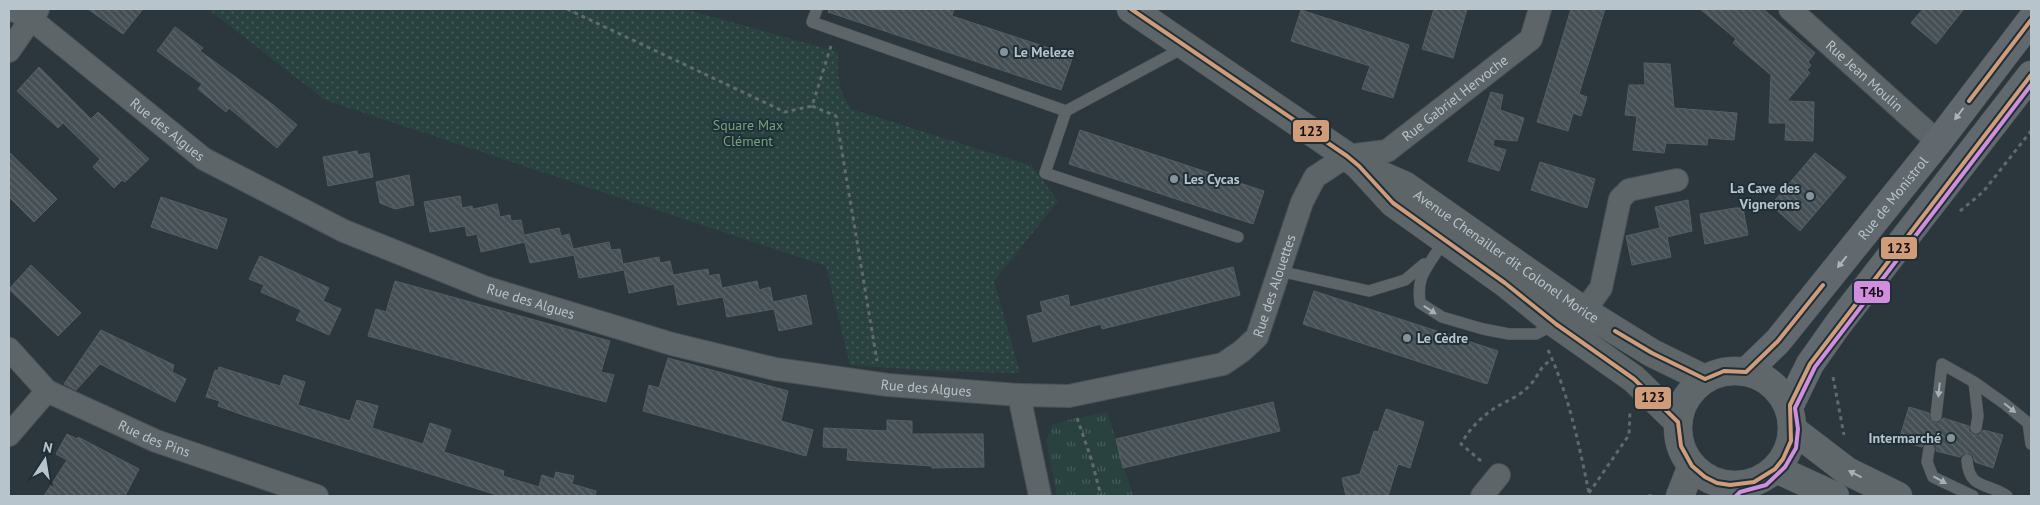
<svg xmlns="http://www.w3.org/2000/svg" width="2040" height="505" viewBox="0 0 2040 505" font-family="'PT Sans',sans-serif">
  <style>
    .grass { fill: url(#grass-tufts) }
    .park { fill: url(#park-dots) }
    .building { fill: url(#building-back-hatch); stroke: #545e64 }
    .lines { fill: none; stroke-linecap: round; stroke-linejoin: round }
    .service-casing { stroke: #4b5257; stroke-width: 12 }
    .minor-casing { stroke: #4b5257; stroke-width: 24 }
    .tertiary-casing { stroke: #4b5257; stroke-width: 29 }
    .secondary-casing { stroke: #4b5257; stroke-width: 29 }
    .primary-casing { stroke: #4a5459; stroke-width: 29 }
    .path { stroke: #60696d; stroke-width: 3; stroke-dasharray: 4 4; stroke-linecap: butt }
    .service { stroke: #5d6569; stroke-width: 11 }
    .minor { stroke: #5d6569; stroke-width: 22 }
    .tertiary { stroke: #5d6569; stroke-width: 28 }
    .secondary { stroke: #61696e; stroke-width: 28 }
    .primary { stroke: #5f676b; stroke-width: 28 }
    .bus-1-casing { stroke: #1f2f38; stroke-width: 8 }
    .bus-2-casing { stroke: #1f2f38; stroke-width: 8 }
    .bus-1 { stroke: #d09c7a; stroke-width: 4 }
    .bus-2 { stroke: #d08ede; stroke-width: 4 }
    .oneway { fill: #aab6be }
    .oneway2 { fill: #a5b1b8 }
    .oneway3 { fill: #a5b1b9 }
    .poi-dot { fill: #86939a; stroke: #1f2f38; stroke-width: 2 }
    .labels { text-anchor: middle; stroke-width: 4; stroke-linejoin: round; paint-order: stroke }
    .poi-label { font-size: 14px; font-weight: bold; fill: #b7c4cc; stroke: #1f2f38; text-anchor: start }
    .street-label { font-size: 14px; fill: #b7c4cc; stroke: #1f2f38 }
    .park-label { font-size: 14px; fill: #75a375; stroke: #1f2f38 }
    .line-badge { stroke: #1f2f38; stroke-width: 2 }
    .pale-badge-label { font-size: 14px; text-anchor: middle; font-weight: bold; fill: #111 }
  </style>
  <defs>
    <pattern id="grass-tufts" width="24" height="20" patternUnits="userSpaceOnUse" patternTransform="scale(1.25)"><rect width="24" height="20" fill="#294240"/><path d="M3 7l-1-3M5 7V3M7 7l1-3M15 17l-1-3M17 17v-4M19 17l1-3" fill="none" stroke="#465c5a"/></pattern>
    <pattern id="park-dots" width="8" height="8" patternUnits="userSpaceOnUse" patternTransform="scale(1.25)"><rect width="8" height="8" fill="#294240"/><path d="M2 2h.1M6 6h.1" fill="none" stroke="#465c5a" stroke-width="1.8" stroke-linecap="round"/></pattern>
    <pattern id="building-back-hatch" width="6" height="6" patternUnits="userSpaceOnUse" patternTransform="scale(1.25)"><rect width="6" height="6" fill="#464f54"/><path d="M-1 5l2 2M0 0l6 6M5-1l2 2" fill="none" stroke="#5e676b"/></pattern>
  </defs>
  <rect width="100%" height="100%" fill="#2c373d"/>
  <path class="grass" d="M1107,412L1133,496H1057L1046,442L1052,425L1064,421Z"/>
  <path class="park" d="M208,9H684L838,52C837,74 838,91 851,109L1032,166L1058,201L994,281L1020,373L937,371L850,365L826,266L325,100Z"/>
  <path class="building" d="M88,9H143L123,34Z
    M829,9H954L952,16L1073,56L1061,90L828,12Z
    M1434,9H1467L1453,58L1422,49Z
    M1571,9H1605L1579,94L1587,97L1581,116L1573,113L1568,131L1537,122Z
    M1700,9H1763L1815,53L1808,62L1811,65L1807,70L1810,73L1787,101L1814,102L1813,141L1785,140L1786,123H1769L1771,75L1733,43L1736,39Z
    M1923,9H1964L1936,44L1911,23Z
    M1301,10L1409,45L1393,98L1362,89L1370,66L1291,41Z
    M175,27L203,48L200,51L272,104L297,125L277,148L229,108L226,112L198,89L202,84L157,51Z
    M1644,63L1670,64L1674,108L1737,113L1734,140L1708,138L1707,145L1666,143L1664,153L1633,150L1637,116L1625,115L1629,85H1645Z
    M39,67L91,119L98,112L149,159L125,182L122,180L114,188L93,167L100,159L63,123L58,128L17,91Z
    M1491,92L1503,95L1500,110L1524,118L1517,141L1494,139L1493,146L1506,150L1499,171L1468,161Z
    M1080,130L1264,191L1253,224L1069,164Z
    M357,151L358,155L369,153L373,177L328,186L323,157Z
    M9,152L57,199L34,222L9,197Z
    M1815,153L1846,177L1800,231L1771,205Z
    M1540,162L1595,179L1587,208L1531,190Z
    M409,175L414,205L395,209L380,203L376,182Z
    M460,196L462,208L472,206L473,209L497,204L500,217L510,215L511,221L521,220L524,235L559,228L561,236L569,234L573,249L609,242L611,250L620,249L623,264L659,257L660,263L670,261L673,275L708,269L709,276L719,274L722,288L757,281L759,290L770,287L773,302L806,295L812,324L779,331L774,309L727,317L723,297L678,305L674,284L629,293L624,270L579,278L574,255L530,263L524,239L525,242L481,252L477,234L467,236L465,226L430,232L424,202Z
    M161,197L227,219L217,249L151,227Z
    M1688,200L1692,231L1667,237L1671,257L1632,265L1626,236L1660,228L1655,207Z
    M1735,208H1743L1748,235L1705,244L1700,214Z
    M260,256L329,288L323,301L341,309L329,335L296,320L301,310L261,292L264,285L249,279Z
    M31,265L81,313L58,336L9,289Z
    M1233,267L1240,295L1102,329L1101,324L1033,342L1027,316L1043,312L1040,302L1068,295L1070,307Z
    M395,281L610,341L601,372L614,375L606,402L368,336L376,309L386,312Z
    M1314,291L1498,351L1487,384L1303,324Z
    M101,330L174,365L172,372L186,379L175,402L100,364L76,390L64,384Z
    M668,358L788,391L781,421L813,430L806,456L643,411L649,385L659,388Z
    M219,367L280,386L284,375L305,382L298,405L350,421L357,400L378,406L372,428L423,444L430,423L451,430L444,452L504,471L503,476L539,487L542,475L554,479L556,472L574,476L572,484L596,491L595,496H500L243,415L218,406L220,401L206,397L215,370L218,371Z
    M1273,402L1280,431L1123,468L1116,439Z
    M1909,407L1929,413V419L1935,423H1939L1943,418L1969,426V431L1974,435H1979L1983,430L2003,435L1993,468L1975,462L1973,456L1969,453L1963,454L1960,457L1936,451V446L1931,442H1926L1922,447L1899,440Z
    M1386,409L1424,422L1410,468L1398,464L1388,496H1346L1342,478L1360,474L1374,431L1378,432Z
    M887,420L912,421V434H983L984,467L932,468V466L847,460L848,448L823,447L824,428L887,431Z
    M67,434L77,439L78,437L139,469L125,496H44L67,460L56,454Z"/>
  <g class="lines">
    <defs>
      <path id="service" d="M817,9L812,22L1066,111L1185,47
        M1066,111L1045,173L1238,237
        M1436,253C1423,273 1417,279 1420,303L1442,317L1483,329L1509,334H1536L1555,324
        M1279,271L1369,291L1405,280L1424,264
        M1974,382L2005,404L2028,423L2031,444
        M1936,416L1942,364L1974,382L1978,416L1976,428
        M1929,449L1927,462L1933,477L1973,496
        M1967,460C1969,490 1987,482 2007,496"/>
      <g id="minor">
        <path id="s1" d="M11,9L31,19L204,159L344,231L484,287L672,344L775,369L888,385L1019,395L1040,496"/>
        <path id="s2" d="M1790,9L1938,142"/>
        <path d="M9,51L38,9"/>
        <path d="M1584,311L1601,288L1620,199L1629,190L1677,180"/>
        <path id="s3" d="M9,349L47,391L156,441L317,496"/>
        <path id="s4" d="M1019,395L1069,396L1223,364L1242,351L1257,337L1302,202L1315,177L1347,156L1387,151L1531,39L1540,9"/>
        <path d="M9,435L47,391"/>
        <path d="M1482,496L1499,475"/>
      </g>
      <g id="tertiary">
        <path d="M1131,9L1347,156L1359,166L1393,203L1505,283L1556,324L1634,379L1678,422"/>
        <path id="s5" d="M1367,169L1404,185L1584,311L1652,353L1705,379"/>
      </g>
      <g id="secondary">
        <path id="s6" d="M1746,372L1778,341L1938,142L2031,20"/>
        <path d="M1789,407L1810,364L1839,323L2031,75"/>
      </g>
      <path id="primary" d="M1678 428a57 57 0 1 1 114 0a57 57 0 1 1-114 0Z
        M1792,429L1847,471L1898,496
        M1776,469L1835,496
        M1680,496L1691,468"/>
    </defs>
    <use href="#service" class="service-casing"/>
    <use href="#minor" class="minor-casing"/>
    <use href="#tertiary" class="tertiary-casing"/>
    <use href="#secondary" class="secondary-casing"/>
    <use href="#primary" class="primary-casing"/>
    <path class="path" d="M567,9L785,112L812,106L831,46
      M812,106L836,116L877,361
      M1960,211L1983,192L2031,131
      M1548,350C1569,395 1579,445 1589,493L1587,496
      M1833,377L1844,435
      M1077,418L1091,458L1101,496
      M1481,461L1461,444C1470,428 1482,416 1498,406C1509,400 1521,395 1530,385C1539,376 1540,365 1552,360
      M1589,493L1629,435L1630,411
      M1648,496L1655,495"/>
    <use href="#service" class="service"/>
    <use href="#minor" class="minor"/>
    <use href="#tertiary" class="tertiary"/>
    <use href="#secondary" class="secondary"/>
    <use href="#primary" class="primary"/>
    <defs>
      <path id="bus-1" d="M1131,9L1347,156L1359,166L1393,203L1505,283L1556,324L1634,379L1678,422L1681,446L1692,466L1705,477L1717,483L1730,485L1754,482L1775,469L1783,459L1791,441L1790,405L1810,364L2031,75
        M1969,101L2031,20
        M1615,331L1652,353L1705,379L1724,371L1746,372L1778,341L1823,285"/>
      <path id="bus-2" d="M1736,496L1740,492L1766,485L1785,467L1796,448L1798,429L1795,408L1815,367L2031,85"/>
    </defs>
    <use href="#bus-1" class="bus-1-casing"/>
    <use href="#bus-2" class="bus-2-casing"/>
    <use href="#bus-1" class="bus-1"/>
    <use href="#bus-2" class="bus-2"/>
  </g>
  <defs><path id="oneway-solid" d="M-6-.8H1V-3.2L6.5 0L1 3.2V.8H-6Z" transform="scale(1.25)"/></defs>
  <g class="oneway">
    <use href="#oneway-solid" transform="translate(1959 114) rotate(127)"/>
    <use href="#oneway-solid" transform="translate(1842 262) rotate(129)"/>
  </g>
  <g class="oneway2">
    <use href="#oneway-solid" transform="translate(1430 310) rotate(33)"/>
    <use href="#oneway-solid" transform="translate(1939 390) rotate(96)"/>
    <use href="#oneway-solid" transform="translate(2010 408) rotate(39)"/>
    <use href="#oneway-solid" transform="translate(1940 480) rotate(29)"/>
  </g>
  <use class="oneway3" href="#oneway-solid" transform="translate(1855 474) rotate(-153)"/>
  <g class="poi-dot">
    <circle cx="1004" cy="52" r="5"/>
    <circle cx="1174" cy="179" r="5"/>
    <circle cx="1810" cy="196" r="5"/>
    <circle cx="1407" cy="338" r="5"/>
    <circle cx="1951" cy="438" r="5"/>
  </g>
  <g class="labels">
    <g class="poi-label">
      <text x="1014" y="57">Le Meleze</text>
      <text x="1184" y="184">Les Cycas</text>
      <text x="1800" y="193" text-anchor="end">La Cave des<tspan x="1800" dy="16">Vignerons</tspan></text>
      <text x="1417" y="343">Le Cèdre</text>
      <text x="1941" y="443" text-anchor="end">Intermarché</text>
    </g>
    <g class="street-label">
      <text dy="5" stroke="none"><textPath href="#s2" startOffset="100">Rue Jean Moulin</textPath></text>
      <text dy="5" stroke="none"><textPath href="#s4" startOffset="586">Rue Gabriel Hervoche</textPath></text>
      <text dy="5" stroke="none"><textPath href="#s1" startOffset="198">Rue des Algues</textPath></text>
      <text dy="5" stroke="none"><textPath href="#s6" startOffset="228">Rue de Monistrol</textPath></text>
      <text dy="5" stroke="none"><textPath href="#s5" startOffset="165">Avenue Chenailler dit Colonel Morice</textPath></text>
      <text dy="5" stroke="none"><textPath href="#s4" startOffset="305">Rue des Alouettes</textPath></text>
      <text dy="5" stroke="none"><textPath href="#s1" startOffset="602">Rue des Algues</textPath></text>
      <text dy="5" stroke="none"><textPath href="#s1" startOffset="1008">Rue des Algues</textPath></text>
      <text dy="5" stroke="none"><textPath href="#s3" startOffset="174">Rue des Pins</textPath></text>
    </g>
    <g class="park-label">
      <text x="748" y="130">Square Max<tspan x="748" dy="16">Clément</tspan></text>
    </g>
  </g>
  <g class="line-badge">
    <rect x="1292" y="119" width="38" height="24" rx="5" fill="#d09c7a"/>
    <rect x="1880" y="236" width="38" height="24" rx="5" fill="#d09c7a"/>
    <rect x="1853" y="280" width="38" height="24" rx="5" fill="#d08ede"/>
    <rect x="1634" y="386" width="38" height="24" rx="5" fill="#d09c7a"/>
  </g>
  <g class="pale-badge-label">
    <text x="1311" y="136">123</text>
    <text x="1899" y="253">123</text>
    <text x="1872" y="297">T4b</text>
    <text x="1653" y="402">123</text>
  </g>
  <rect width="2040" height="505" fill="none" stroke="#b7c4cc" stroke-width="20"/>
  <g transform="translate(45 460) rotate(12)" stroke="#1f2f38" stroke-width="4" paint-order="stroke">
  <path d="M0-4L9 19L0 12L-9 19Z" fill="#b7c4cc"/>
  <text y="-8" font-size="14" font-weight="bold" text-anchor="middle" fill="#b7c4cc">N</text>
  </g>
</svg>
